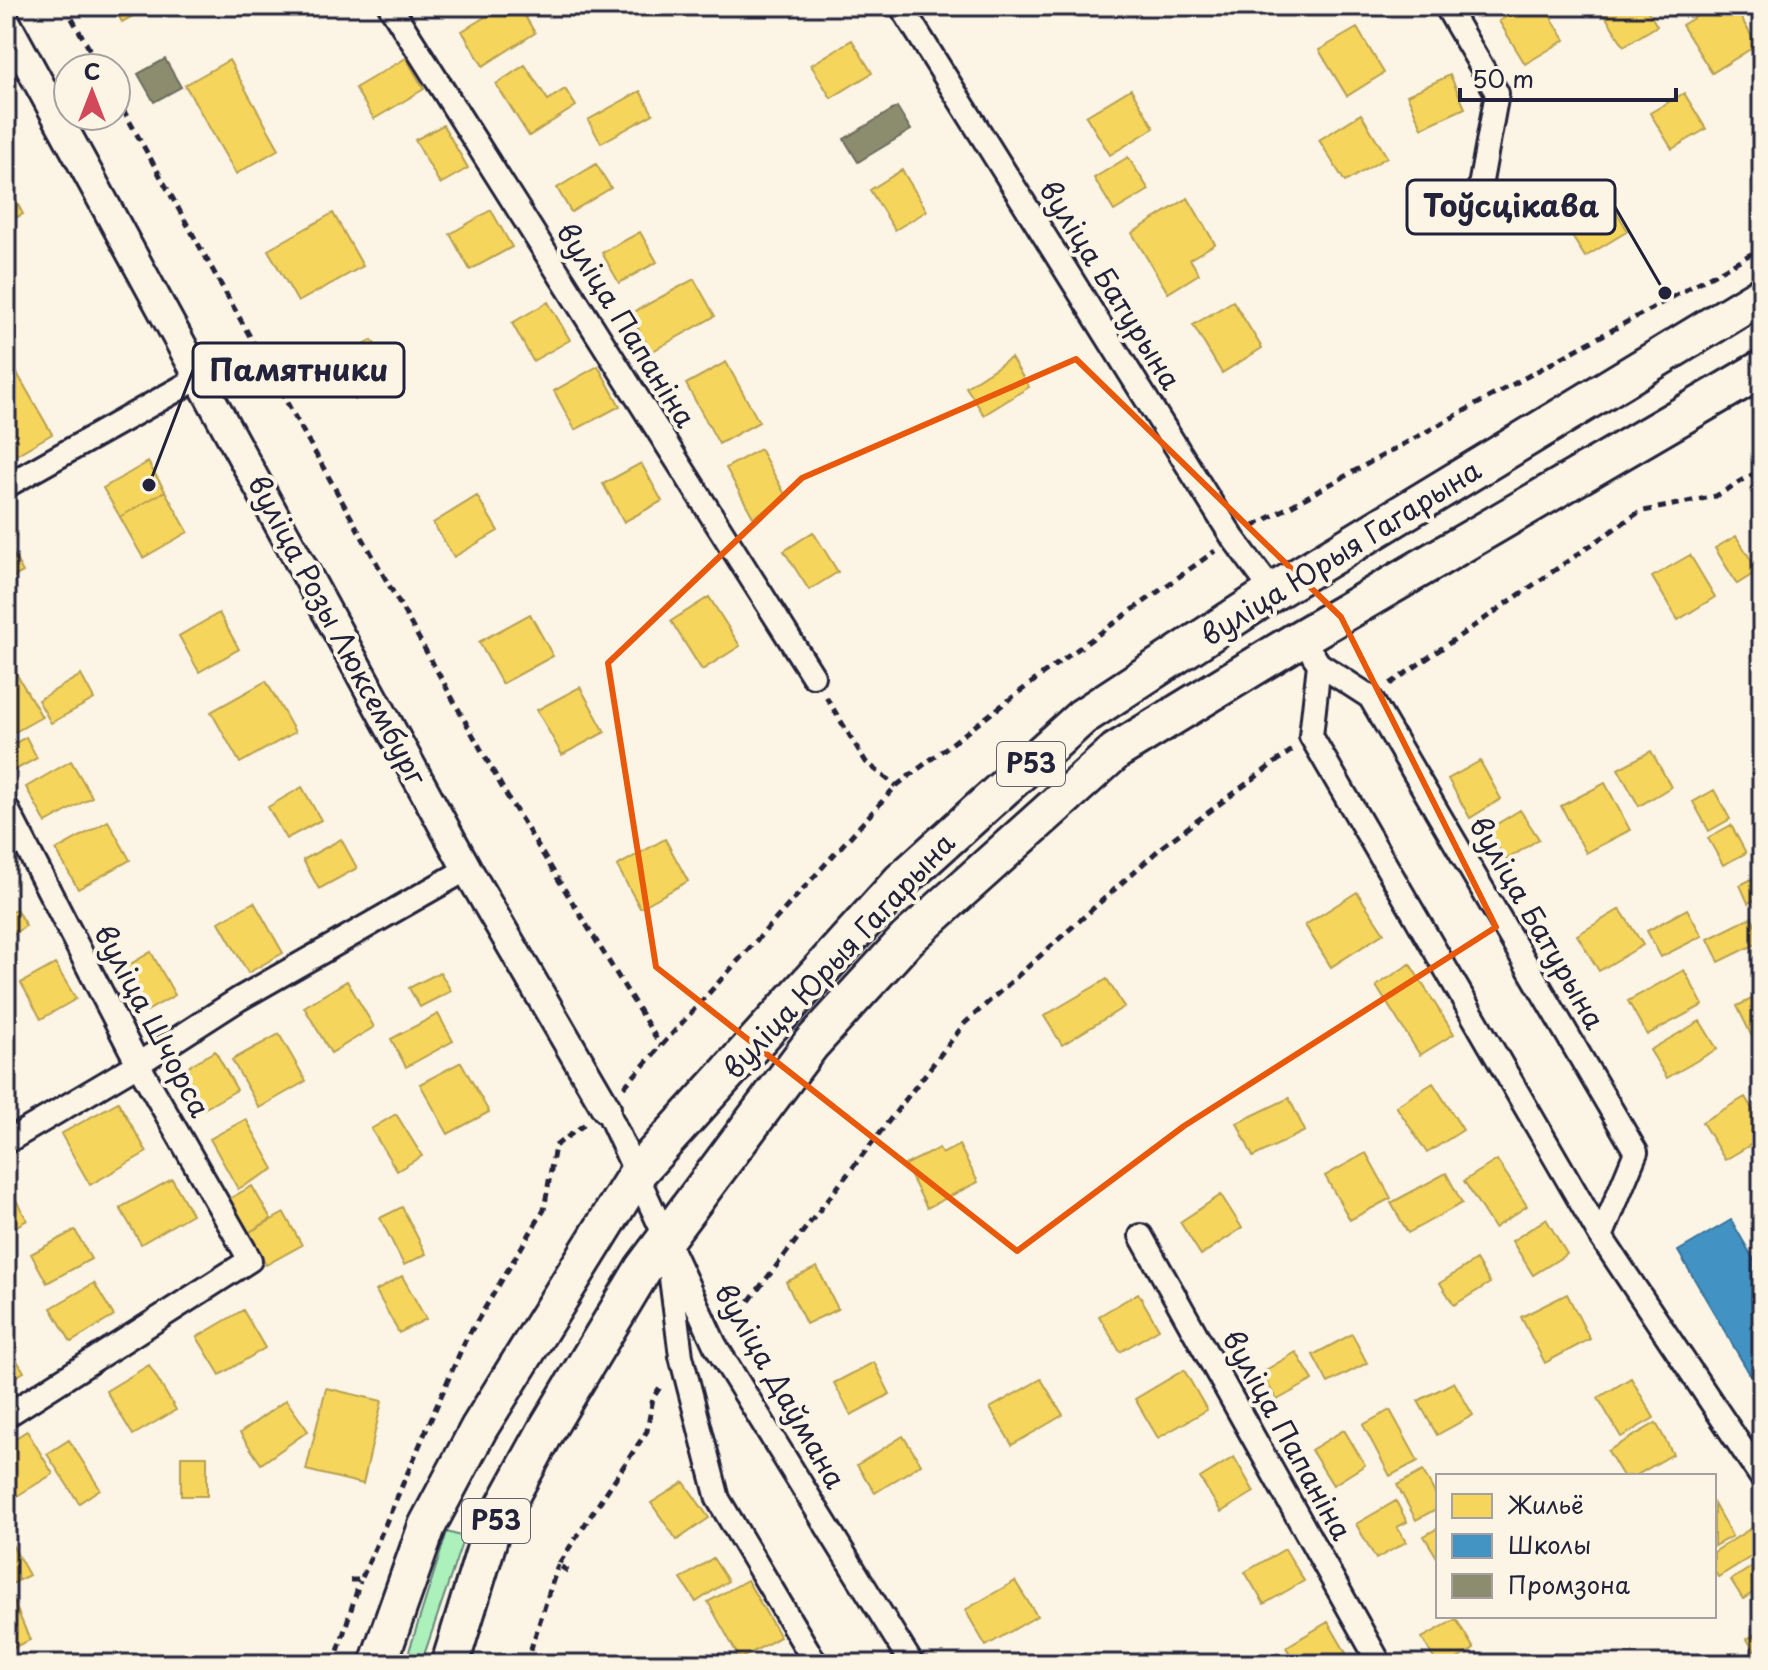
<svg xmlns="http://www.w3.org/2000/svg" width="1768" height="1670" viewBox="0 0 1768 1670" font-family="'Playpen Sans',sans-serif">
  <style>
    .green { fill: #acf0bb; stroke: #67897b; stroke-width: 2 }
    .homes { fill: #f6d55c; stroke: #b69f52; stroke-width: 2 }
    .schools { fill: #4393c3; stroke: #39719a; stroke-width: 2 }
    .industry { fill: #8c8c6e; stroke: #6c6c5f; stroke-width: 2 }
    .lines { fill: none; stroke-linecap: round; stroke-linejoin: round }
    .minor-casing { stroke: #22223b; stroke-width: 28 }
    .tertiary-casing { stroke: #22223b; stroke-width: 34 }
    .primary-casing { stroke: #22223b; stroke-width: 42 }
    .path { stroke: #22223b; stroke-width: 5; stroke-dasharray: 8 6; stroke-linecap: butt }
    .minor { stroke: #fcf5e5; stroke-width: 22 }
    .tertiary { stroke: #fcf5e5; stroke-width: 28 }
    .primary { stroke: #fcf5e5; stroke-width: 36 }
    .marked { fill: none; stroke: #e8590c; stroke-width: 6; stroke-linejoin: round }
    .labels { text-anchor: middle; stroke-width: 8; stroke-linejoin: round; paint-order: stroke }
    .shield { fill: #fcf5e5; stroke: #63616e; stroke-width: 2 }
    .shield-label { font-size: 26px; font-weight: bold; fill: #22223b }
    .street-label { font-size: 28px; fill: #22223b; stroke: #fcf5e5 }
    .leader { fill: none; stroke: #22223b; stroke-width: 3 }
    .callout-dot { fill: #22223b; stroke: #fcf5e5; stroke-width: 3 }
    .callout { fill: #fcf5e5; stroke: #22223b; stroke-width: 3 }
    .callout-label { font-size: 30px; text-anchor: middle; font-weight: bold; fill: #22223b }
  </style>
  <rect width="100%" height="100%" fill="#fcf5e5"/>
  <filter id="ink" filterUnits="userSpaceOnUse"><feTurbulence type="fractalNoise" baseFrequency=".0125" numOctaves="2"/><feDisplacementMap in="SourceGraphic" scale="16" xChannelSelector="R" yChannelSelector="G"/><feConvolveMatrix kernelMatrix="1 2 1 2 8 2 1 2 1" color-interpolation-filters="sRGB"/></filter>
  <g filter="url(#ink)">
    <path class="green" d="M447,1532L464,1537L421,1664H405Z"/>
    <path class="homes" d="M113,6H151L122,22Z
      M503,6H519L535,33L483,66L462,31Z
      M1523,6H1544L1565,40L1525,64L1499,21Z
      M1599,6H1645L1657,26L1624,46Z
      M1714,6H1734L1757,45L1712,73L1682,25Z
      M1357,28L1384,73L1347,96L1319,50Z
      M852,40L872,73L831,98L811,65Z
      M406,58L424,89L374,119L355,88Z
      M229,60L279,149L236,174L185,85Z
      M525,65L548,100L565,89L576,106L529,136L496,84Z
      M1450,75L1465,108L1422,128L1407,95Z
      M1131,89L1154,128L1110,155L1086,116Z
      M640,91L653,114L601,143L588,120Z
      M1684,93L1706,129L1672,149L1650,113Z
      M1361,114L1387,157L1345,182L1319,140Z
      M443,125L468,168L440,184L415,140Z
      M1128,157L1149,190L1114,211L1094,178Z
      M596,164L611,188L571,212L557,188Z
      M902,170L927,211L895,230L870,190Z
      M6,182L23,214L6,223Z
      M1188,198L1215,244L1190,259L1199,274L1168,293L1132,233Z
      M1609,199L1628,231L1585,257L1565,225Z
      M491,210L512,247L470,270L450,234Z
      M333,213L363,266L298,302L268,250Z
      M640,232L657,262L619,283L602,253Z
      M694,279L715,316L651,352L630,314Z
      M1233,301L1262,348L1222,373L1193,325Z
      M548,302L570,340L533,361L512,323Z
      M372,340L395,375L355,400L333,365Z
      M6,354L52,434L7,460L6,458Z
      M1011,358L1029,387L984,415L966,387Z
      M726,362L759,422L719,444L686,384Z
      M598,366L620,406L575,430L554,391Z
      M760,449L787,498L753,517L726,468Z
      M148,462L165,491L120,517L103,488Z
      M641,463L662,501L624,522L603,484Z
      M165,491L188,532L143,558L120,517Z
      M477,496L498,531L454,557L433,523Z
      M813,532L838,572L809,590L784,551Z
      M1736,536L1758,571L1737,584L1715,548Z
      M6,541L23,572L6,581Z
      M1690,555L1715,597L1678,620L1652,577Z
      M709,597L740,646L702,670L671,621Z
      M219,613L239,649L199,672L179,636Z
      M530,614L553,656L502,684L479,642Z
      M14,670L42,717L6,737V674Z
      M81,675L94,699L51,723L38,700Z
      M266,681L295,732L240,763L211,712Z
      M580,687L605,732L562,755L537,710Z
      M26,737L37,758L6,775V748Z
      M1651,751L1671,787L1639,806L1618,769Z
      M71,761L92,797L46,823L26,787Z
      M1480,761L1501,799L1470,818L1448,779Z
      M1605,783L1630,830L1586,853L1561,806Z
      M302,787L321,820L286,839L268,807Z
      M1714,790L1730,819L1709,831L1693,802Z
      M1520,810L1539,839L1506,860L1487,830Z
      M108,821L130,860L78,889L56,850Z
      M1731,825L1746,853L1723,865L1708,838Z
      M341,839L357,868L319,889L303,860Z
      M665,839L688,881L640,908L617,866Z
      M1762,874V897L1748,903L1740,885Z
      M1357,892L1384,933L1331,967L1305,925Z
      M254,902L283,953L248,973L219,922Z
      M16,909L26,926L6,938V914Z
      M1620,909L1643,945L1599,971L1577,935Z
      M1687,909L1702,936L1661,957L1647,931Z
      M1752,917L1762,941L1719,962L1708,939Z
      M151,952L175,995L147,1011L122,969Z
      M55,964L76,999L41,1019L21,983Z
      M1410,964L1454,1034L1420,1055L1376,986Z
      M1684,970L1703,1005L1647,1035L1628,1001Z
      M440,972L451,991L420,1007L409,988Z
      M1107,979L1124,1007L1062,1045L1044,1016Z
      M347,981L374,1027L331,1053L304,1007Z
      M1762,994V1057L1737,1006Z
      M438,1014L453,1041L406,1067L391,1039Z
      M1700,1021L1717,1049L1667,1078L1650,1050Z
      M279,1034L306,1081L259,1108L232,1060Z
      M215,1051L237,1090L195,1114L173,1075Z
      M461,1062L489,1112L448,1134L420,1084Z
      M1433,1083L1463,1130L1427,1153L1396,1106Z
      M1745,1097L1762,1125V1138L1725,1160L1702,1122Z
      M1289,1098L1305,1131L1253,1157L1237,1123Z
      M118,1102L147,1152L90,1185L61,1134Z
      M396,1114L422,1156L397,1171L371,1129Z
      M246,1119L274,1169L238,1189L210,1139Z
      M959,1145L978,1182L927,1208L905,1165L939,1148L942,1154Z
      M1366,1153L1391,1198L1350,1220L1325,1176Z
      M1497,1160L1527,1206L1494,1228L1464,1181Z
      M1446,1173L1462,1203L1408,1233L1391,1203Z
      M172,1179L192,1214L141,1244L120,1208Z
      M6,1182L27,1220L6,1232Z
      M252,1186L271,1219L248,1233L229,1199Z
      M1221,1195L1242,1228L1201,1255L1180,1222Z
      M402,1207L426,1254L404,1265L380,1218Z
      M284,1213L302,1245L266,1265L248,1233Z
      M1546,1219L1567,1254L1533,1275L1512,1241Z
      M75,1230L91,1259L47,1283L31,1254Z
      M1476,1260L1490,1283L1454,1305L1440,1283Z
      M817,1267L838,1309L806,1324L786,1282Z
      M402,1276L426,1319L399,1333L376,1291Z
      M94,1283L114,1316L71,1342L51,1308Z
      M1138,1293L1159,1329L1120,1352L1099,1316Z
      M1567,1294L1590,1339L1545,1363L1521,1317Z
      M243,1310L265,1348L220,1375L197,1337Z
      M1352,1334L1367,1363L1328,1383L1313,1355Z
      M6,1343L24,1372L6,1382Z
      M1296,1352L1313,1380L1277,1400L1261,1373Z
      M874,1362L890,1394L851,1415L834,1383Z
      M149,1365L176,1410L133,1435L106,1391Z
      M1184,1370L1207,1410L1158,1438L1135,1399Z
      M1631,1378L1654,1418L1621,1437L1598,1398Z
      M1041,1379L1063,1415L1012,1445L990,1408Z
      M1454,1382L1473,1415L1437,1435L1418,1401Z
      M326,1388L382,1401L363,1484L306,1470Z
      M286,1400L308,1431L261,1464L240,1433Z
      M1390,1410L1418,1461L1390,1476L1363,1425Z
      M1656,1423L1673,1454L1635,1476H1623L1608,1451Z
      M1344,1430L1365,1465L1333,1485L1311,1450Z
      M27,1431L53,1474L12,1499L6,1490V1444Z
      M903,1436L921,1464L875,1493L857,1465Z
      M69,1440L100,1489L79,1503L47,1454Z
      M181,1456H207V1496H181Z
      M1234,1457L1254,1492L1221,1512L1200,1478Z
      M1423,1471L1438,1499V1508L1416,1520L1397,1485Z
      M684,1482L709,1518L677,1540L651,1503Z
      M1396,1501L1407,1522L1397,1527L1406,1542L1376,1559L1356,1524Z
      M1714,1504L1732,1536L1714,1546Z
      M1438,1528V1559L1424,1536Z
      M1750,1529L1762,1550L1718,1577L1714,1570V1552Z
      M6,1534L29,1575L6,1587Z
      M1285,1549L1304,1581L1264,1604L1245,1572Z
      M713,1558L728,1581L696,1602L681,1579Z
      M1761,1561L1762,1587L1743,1599L1731,1580Z
      M747,1580L780,1637L740,1659L708,1602Z
      M1015,1581L1037,1616L986,1646L965,1610Z
      M12,1598L30,1640L6,1651V1601Z
      M1456,1619L1474,1649L1449,1664H1437L1422,1638Z
      M1328,1622L1346,1653L1327,1664H1296L1286,1647Z
      M1762,1630V1664L1747,1639Z"/>
    <path class="schools" d="M1731,1220L1757,1265L1762,1262V1395L1678,1251Z"/>
    <path class="industry" d="M165,59L181,87L154,102L138,74Z
      M897,107L911,130L858,162L844,139Z"/>
    <g class="lines">
      <defs>
        <path id="minor" d="M390,6L813,676
          M901,6L1233,538L1273,592
          M1446,6L1497,93L1479,192
          M6,486L200,377
          M1313,655L1319,664L1370,697L1636,1152L1601,1237
          M1319,664L1311,736L1601,1237L1762,1478
          M6,807L138,1064L250,1260L6,1416
          M606,1108L715,1345L912,1664
          M6,1142L138,1064L239,999L467,869
          M1141,1236L1380,1664
          M669,1262L681,1356L718,1499L816,1664"/>
        <path id="tertiary" d="M6,23L467,869L606,1108"/>
        <path id="primary" d="M378,1664L427,1526L479,1428L638,1172L901,881L1082,717L1273,592L1762,295
          M450,1664L491,1531L547,1429L643,1269L811,1044L907,939L1116,751L1301,638L1762,369"/>
      </defs>
      <use href="#minor" class="minor-casing"/>
      <use href="#tertiary" class="tertiary-casing"/>
      <use href="#primary" class="primary-casing"/>
      <path class="path" d="M65,6L100,68
        M116,97L507,796L661,1046
        M1254,526L1762,248
        M1390,684L1639,512L1716,496L1762,469
        M826,697L866,762L896,786
        M624,1087L896,786L1043,674L1215,551
        M732,1323L965,1023L1163,846L1292,750
        M568,1571L558,1565L647,1431L653,1398L662,1384
        M350,1580H361L465,1341L544,1210L555,1146L585,1124
        M334,1664L360,1581
        M526,1664L558,1565"/>
      <use href="#minor" class="minor"/>
      <use href="#tertiary" class="tertiary"/>
      <use href="#primary" class="primary"/>
    </g>
  </g>
  <path class="marked" d="M1076,359L1341,617L1496,927L1184,1126L1017,1251L656,967L608,663L802,478Z"/>
  <g class="labels">
    <g class="shield">
      <rect x="997" y="742" width="68" height="44" rx="6"/>
      <rect x="462" y="1499" width="68" height="44" rx="6"/>
    </g>
    <g class="shield-label">
      <text x="1031" y="773">Р53</text>
      <text x="496" y="1530">Р53</text>
    </g>
    <g class="street-label">
      <text transform="translate(1110 285) rotate(58)" y="10">вуліца Батурына</text>
      <text transform="translate(626 325) rotate(58)" y="10">вуліца Папаніна</text>
      <text transform="translate(1341 553) rotate(-32)" y="10">вуліца Юрыя Гагарына</text>
      <text transform="translate(337 630) rotate(62)" y="10">вуліца Розы Люксембург</text>
      <text transform="translate(1537 923) rotate(60)" y="10">вуліца Батурына</text>
      <text transform="translate(839 956) rotate(-47)" y="10">вуліца Юрыя Гагарына</text>
      <text transform="translate(152 1021) rotate(62)" y="10">вуліца Шчорса</text>
      <text transform="translate(780 1386) rotate(60)" y="10">вуліца Даўмана</text>
      <text transform="translate(1287 1435) rotate(61)" y="10">вуліца Папаніна</text>
    </g>
  </g>
  <path class="leader" d="M1665 293L1615 207M149 485L193 370"/>
  <g class="callout-dot">
    <circle cx="1665" cy="293" r="8"/>
    <circle cx="149" cy="485" r="8"/>
  </g>
  <g class="callout">
    <rect x="1407" y="180" width="208" height="54" rx="8"/>
    <rect x="193" y="343" width="211" height="54" rx="8"/>
  </g>
  <g class="callout-label">
    <text x="1511" y="217">Тоўсцікава</text>
    <text x="299" y="381">Памятники</text>
  </g>
  <rect width="1768" height="1670" fill="none" stroke="#fcf5e5" stroke-width="32"/>
  <rect x="16" y="16" width="1736" height="1638" fill="none" stroke="#22223b" stroke-width="3" filter="url(#ink)"/>
  <rect x="1436" y="1474" width="280" height="144" fill="#fcf5e5" stroke="#a5a1a1" stroke-width="2"/>
  <rect x="1452" y="1494" width="40" height="24" fill="#f6d55c" stroke="#a5a1a1" stroke-width="2"/>
  <text x="1508" y="1514" font-size="24" fill="#22223b">Жильё</text>
  <rect x="1452" y="1534" width="40" height="24" fill="#4393c3" stroke="#a5a1a1" stroke-width="2"/>
  <text x="1508" y="1554" font-size="24" fill="#22223b">Школы</text>
  <rect x="1452" y="1574" width="40" height="24" fill="#8c8c6e" stroke="#a5a1a1" stroke-width="2"/>
  <text x="1508" y="1594" font-size="24" fill="#22223b">Промзона</text>
  <g transform="translate(92 92)"><circle r="38" fill="#fcf5e5" stroke="#a5a1a1" stroke-width="2"/>
  <path d="M0-6L14 30L0 20L-14 30Z" fill="#d1495b"/>
  <text y="-12" font-size="22" font-weight="bold" text-anchor="middle" fill="#22223b">С</text>
  </g>
  <path d="M1460 88v12h216v-12" fill="none" stroke="#22223b" stroke-width="4"/>
  <text x="1472" y="88" font-size="24" fill="#22223b" stroke="#fcf5e5" stroke-width="6" paint-order="stroke">50 m</text>
</svg>
